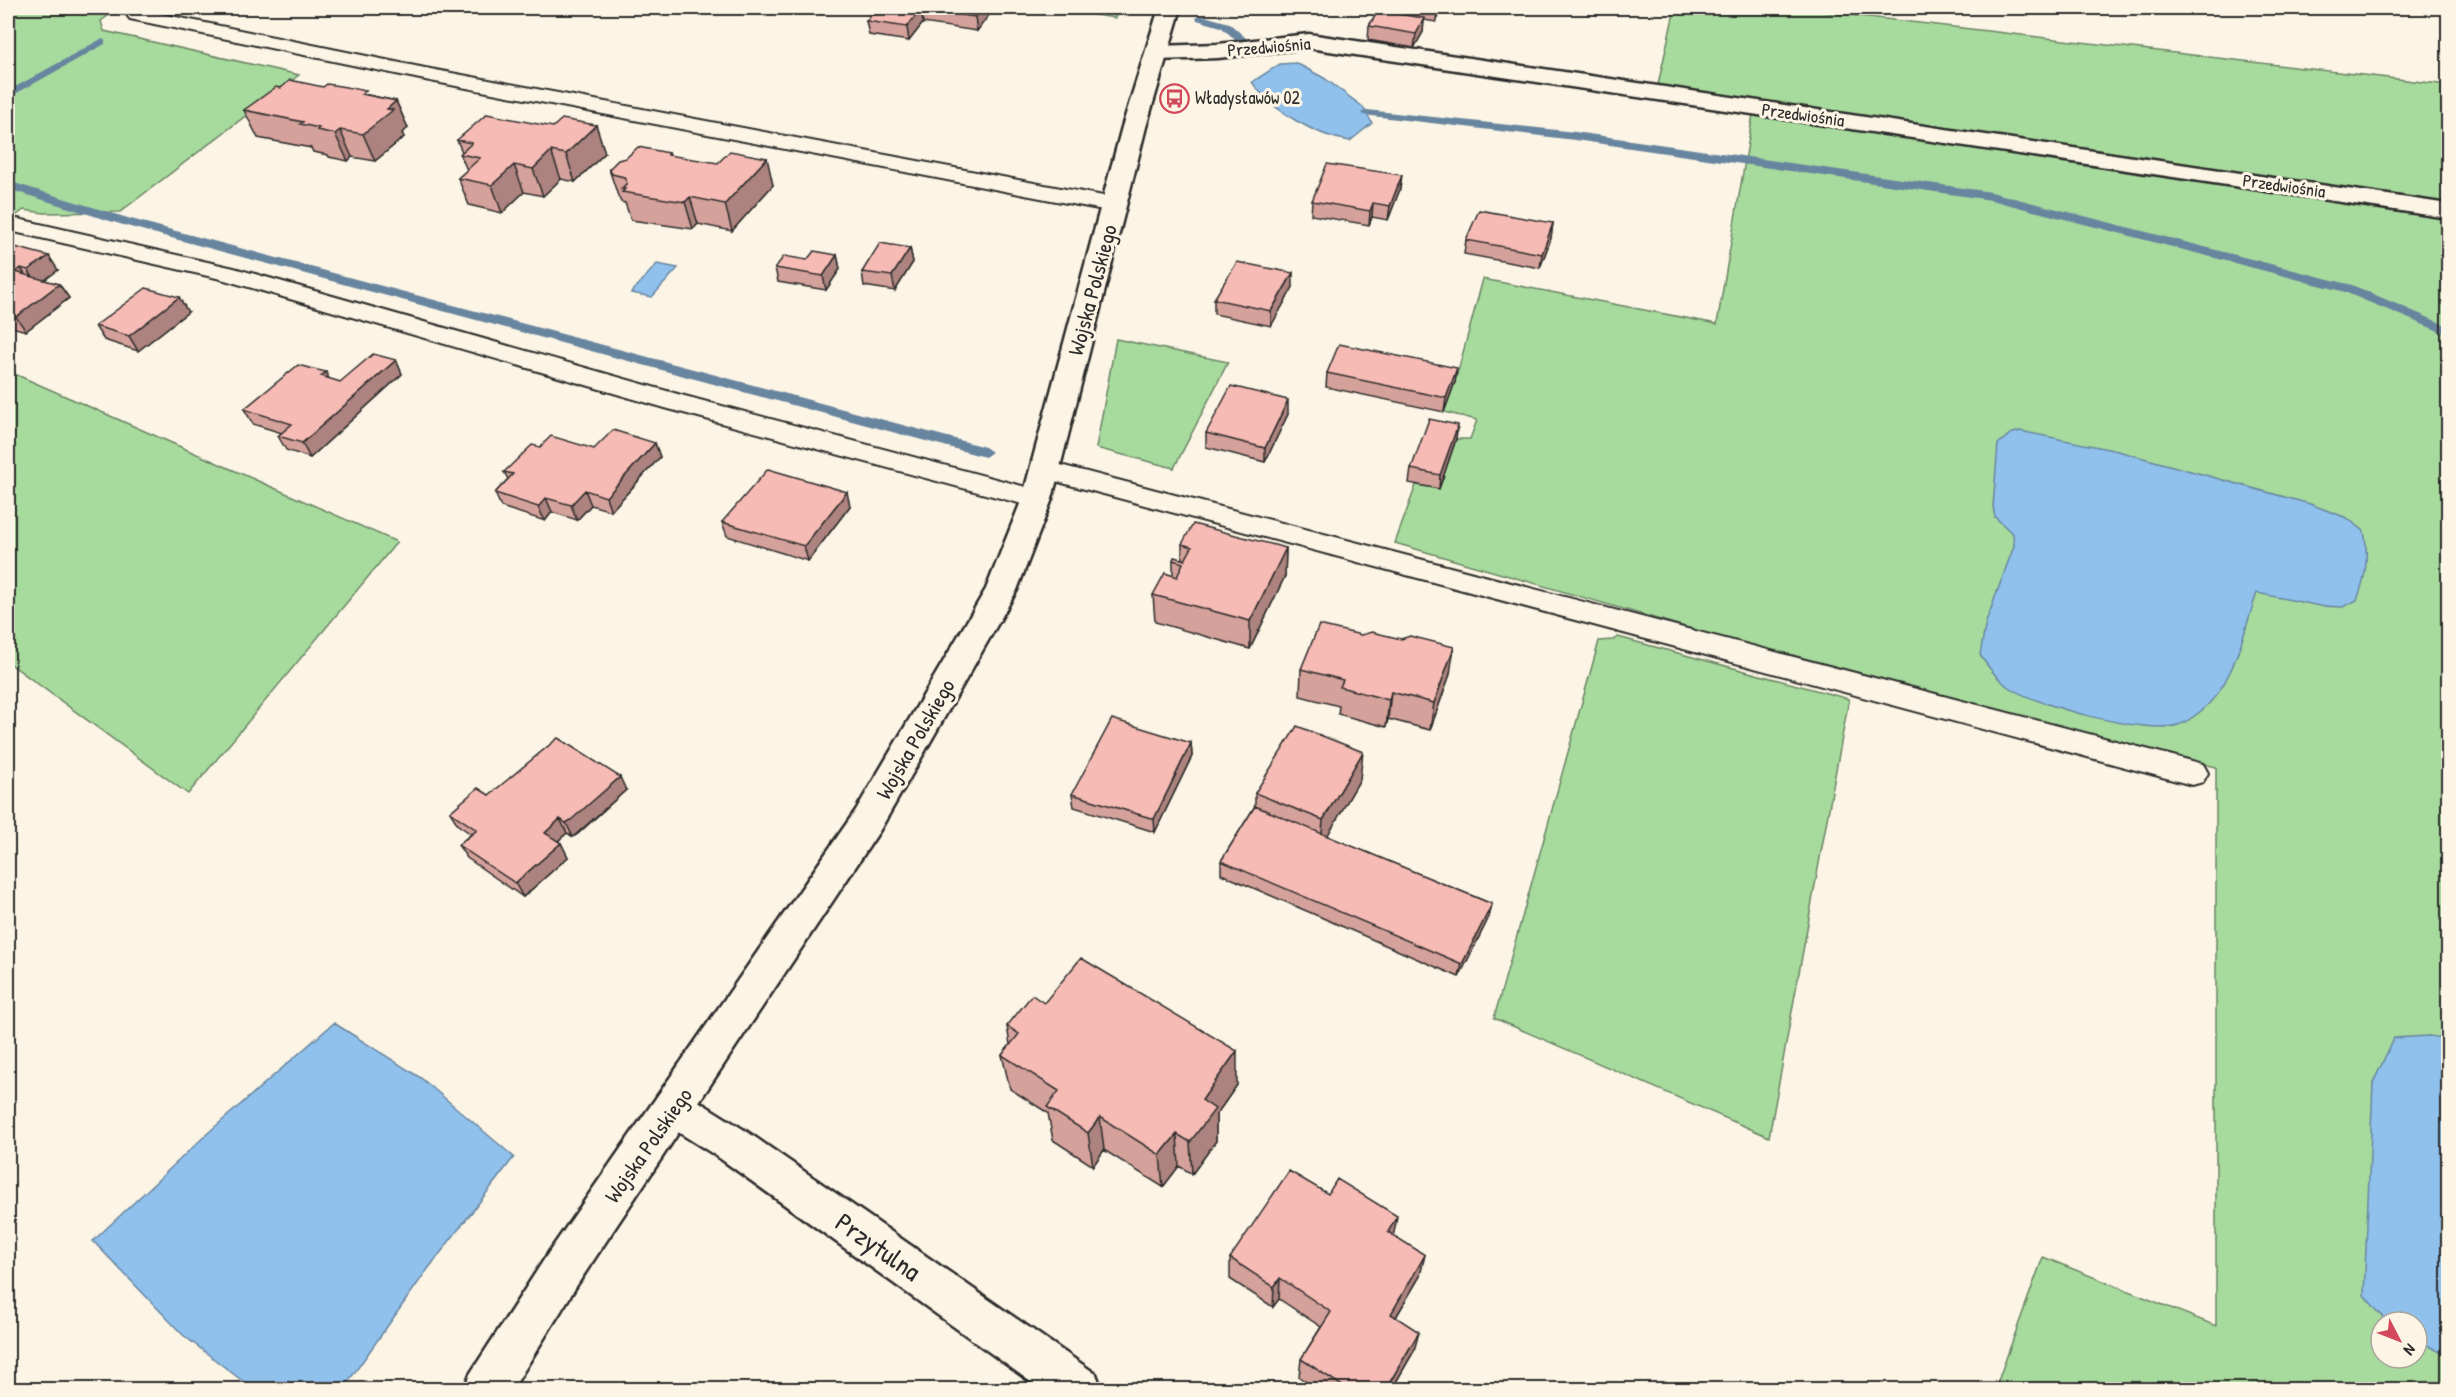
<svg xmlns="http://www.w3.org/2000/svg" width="2456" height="1397" viewBox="0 0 2456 1397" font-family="'Patrick Hand',sans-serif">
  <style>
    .green { fill: #a7db9d; stroke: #698364; stroke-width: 1.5; fill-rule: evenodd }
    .water { fill: #90c1ec; stroke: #68859f; stroke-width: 1.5 }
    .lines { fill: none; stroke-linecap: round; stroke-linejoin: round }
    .stream { fill: #68859f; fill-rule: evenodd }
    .lane-casing { stroke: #2b2b2b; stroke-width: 4 }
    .street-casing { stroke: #2b2b2b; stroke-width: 5 }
    .secondary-casing { stroke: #2b2b2b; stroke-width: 5 }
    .lane { fill: #fcf5e5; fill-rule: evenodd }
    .street { fill: #fcf5e5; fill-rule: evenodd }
    .secondary { fill: #fcf5e5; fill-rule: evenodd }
    .wall { fill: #d4a19b; stroke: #2b2b2b; stroke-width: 1.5 }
    .shaded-wall { fill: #ac837e; stroke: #2b2b2b; stroke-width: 1.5 }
    .building { fill: #f6bbb4; stroke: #2b2b2b; stroke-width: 1.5 }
    .labels { text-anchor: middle; stroke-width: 6; stroke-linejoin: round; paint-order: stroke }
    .far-street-label { font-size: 18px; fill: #2b2b2b; stroke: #fcf5e5 }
    .far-poi-label { font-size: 18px; fill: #2b2b2b; stroke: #fcf5e5; text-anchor: start }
    .street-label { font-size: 22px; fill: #2b2b2b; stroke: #fcf5e5 }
    .near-street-label { font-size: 27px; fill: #2b2b2b; stroke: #fcf5e5 }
  </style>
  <rect width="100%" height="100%" fill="#fcf5e5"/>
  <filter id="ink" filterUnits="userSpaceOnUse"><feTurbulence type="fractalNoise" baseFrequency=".0167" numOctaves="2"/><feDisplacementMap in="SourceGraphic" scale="12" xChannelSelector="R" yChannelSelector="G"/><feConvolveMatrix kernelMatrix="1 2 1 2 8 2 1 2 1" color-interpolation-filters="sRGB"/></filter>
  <g filter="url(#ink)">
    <path class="green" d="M8,8H119L101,21L104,31L299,75L120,212L44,213L24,210L8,221Z
      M1047,8H1120L1115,18Z
      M1675,8H1791L2448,85V203L1658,85Z
      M1753,114L2448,219V1389H1995L2043,1257L2216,1326V767L1789,657L1395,543L1416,485L1439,489L1456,439H1470L1477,420L1444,412L1455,382L1483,279L1717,324ZM2381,1322H2417V1358H2381Z
      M1116,339L1228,362L1174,468L1096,448Z
      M8,371L397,542L188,794L8,662Z
      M1618,637L1849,699L1769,1137L1494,1018L1599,641L1613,640Z"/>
    <path class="water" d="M1296,63L1324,78L1363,107L1372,123L1350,141C1316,136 1272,111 1252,82L1280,64Z
      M657,264L678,268L652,297L631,293Z
      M2020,431L2118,451L2310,504L2347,518L2364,531C2369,557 2366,576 2357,600L2343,607L2320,606L2257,593C2243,632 2235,684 2201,711C2196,715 2185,723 2178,725C2147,735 2033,705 2007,686C1996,677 1988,667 1980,655L1986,622L2014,546L2013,534L1995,517L1993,507L1998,444L2010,434Z
      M334,1023L421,1078L514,1157L425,1273L343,1389H253L183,1335L93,1241L209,1132Z
      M2429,1036L2448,1039V1356L2417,1340V1322H2387L2364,1295L2373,1083L2394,1038Z"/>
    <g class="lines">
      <path class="stream" d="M1201,15L1229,23L1247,39L1245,41H1237L1221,27L1197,20L1196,18Z
        M101,39L105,40V44L8,98V91Z
        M1367,110L1575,132L1991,192L2352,285L2448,326V335L2342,291L1991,200L1575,140L1363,115L1361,113Z
        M8,181L131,219L985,447L992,452L985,457L123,225L8,189Z"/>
      <defs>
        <path id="lane" d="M137,9L425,68L1114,198L1122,200L1125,205L1122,210L1114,212L425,80L130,19L127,15L130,11Z
          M18,219L234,268L681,395L1037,490L1047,492L1050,499L1047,506L1037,508L665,408L221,279L10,231L8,225L10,221Z
          M1045,461L2192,761L2203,764L2208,773L2203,782L2192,785L1036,476L1032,470L1036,464Z"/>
        <path id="street" d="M1309,34L2448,204V218L1309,48L1218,58L1157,60L1149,58L1146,53L1149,48L1157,46L1218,44Z
          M673,1089L687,1094L746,1131L1096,1374L1102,1390H1042L718,1157L659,1120L653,1107L659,1094Z"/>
        <path id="secondary" d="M1159,8H1181L1146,127L1052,499L1017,590L880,830L579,1282L512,1390H464L470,1374L549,1252L856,810L986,589L1022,499L1122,127Z"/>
      </defs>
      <use href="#lane" class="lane-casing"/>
      <use href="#street" class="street-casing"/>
      <use href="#secondary" class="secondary-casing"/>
      <use href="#lane" class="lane"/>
      <use href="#street" class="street"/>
      <use href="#secondary" class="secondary"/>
    </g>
    <path class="wall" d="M871,8H994L977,31L923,23L909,41L869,35L866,21L872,14Z
      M1378,8H1442L1436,22L1424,20L1423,32L1414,48L1368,40L1369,26L1377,11Z
      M281,88L368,95L396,101L408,128L402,133L404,137L375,161L352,157L348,161L329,157L328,155L313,152L311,148L258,138L244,110Z
      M596,125L605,153L575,182L561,179L543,196L524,192L502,213L469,205L458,178L467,170L460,154L462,152L457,140L553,127Z
      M669,153L670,156L773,185L732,231L698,224L693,229L631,220L625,203L621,202L618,196L609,169Z
      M1400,189L1388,220L1372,217L1369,225L1311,215L1312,201Z
      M1553,223L1551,238L1540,268L1464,254L1466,240Z
      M910,248L913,262L895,291L864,286L862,272Z
      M8,252L58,270L44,280L59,284L69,298L26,331L8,326Z
      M837,255L840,269L826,290L778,282L775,268L807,260Z
      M1293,287L1271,326L1214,314V299Z
      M188,312L138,351L104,340L95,326Z
      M396,360L402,374L310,458L286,450L278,436L282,433L253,424L244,409L329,379L340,382Z
      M1327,373L1455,382L1444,412L1326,387Z
      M1288,414L1265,462L1206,447V433Z
      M1456,439L1439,489L1409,483L1411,469Z
      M655,443L660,457L611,511L591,505L577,520L552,512L545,521L501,507L495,493L508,479L504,472L540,447L594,449Z
      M850,506L808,561L727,536L722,522Z
      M1182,544L1286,548L1285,576L1250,649L1155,622L1153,595L1173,576V560L1182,559Z
      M1301,669L1450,674L1430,730L1388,719L1386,727L1338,714L1339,706L1300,696Z
      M1191,743L1192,756L1155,832L1074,807L1072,794Z
      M1360,779L1327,836L1492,904L1489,917L1459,977L1221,874V861L1255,806V793Z
      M626,790L578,834L573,837L567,833L558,841L561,843L568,857L523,897L467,858L458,845L471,834L458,825L450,812L489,795Z
      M1044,1003L1237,1085L1216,1115V1141L1192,1174L1179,1166L1163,1187L1104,1150L1093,1166L1053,1140L1048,1113L1010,1089L1002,1055L1010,1045L1007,1026Z
      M1394,1236L1420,1276L1396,1317L1414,1351L1392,1389H1317L1299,1377L1301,1359L1321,1327L1279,1299L1273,1307L1230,1279V1258Z"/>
    <path class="shaded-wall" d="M982,8H994L977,31L975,17Z
      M1437,8H1442L1436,22Z
      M921,9L923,23L909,41L907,27Z
      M1424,18L1423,32L1414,48L1416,34Z
      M396,101L408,128L402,133L404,137L375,161L363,134L387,109Z
      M596,125L605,153L575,182L566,154Z
      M340,130L352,157L348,161L335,134Z
      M551,151L561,179L543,196L533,169Z
      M767,158L773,185L732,231L725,204Z
      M514,165L524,192L502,213L492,185Z
      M1402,175L1400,189L1388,220L1390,206Z
      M690,197L698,224L693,229L685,202Z
      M1373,203L1372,217L1369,225L1370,211Z
      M1553,223L1551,238L1540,268L1542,254Z
      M910,248L913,262L895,291L892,276Z
      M837,255L840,269L826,290L823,276Z
      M49,256L58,270L38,285L28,270Z
      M21,268L30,283L15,272Z
      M1293,273V287L1271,326V311Z
      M59,284L69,298L26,331L16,317Z
      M179,297L188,312L138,351L129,336Z
      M396,360L402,374L310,458L302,443Z
      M1457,368L1455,382L1444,412L1446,398Z
      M326,372L333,387L321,376Z
      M1288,400V414L1265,462V448Z
      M1458,425L1456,439L1439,489L1440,475Z
      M655,443L660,457L611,511L606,497Z
      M585,490L591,505L577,520L571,505Z
      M847,492L850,506L808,561L804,546Z
      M546,498L552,512L545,521L538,507Z
      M1286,548L1285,576L1250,649V621Z
      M1454,647L1450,674L1430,730L1434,703Z
      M1391,692L1388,719L1386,727L1389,700Z
      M1191,743L1192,756L1155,832L1154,819Z
      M1363,752L1360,779L1321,847L1323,820Z
      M620,777L626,790L573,837L566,823Z
      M560,819L567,833L552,846L545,833Z
      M561,843L568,857L523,897L515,883Z
      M1492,904L1489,917L1459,977L1462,964Z
      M1237,1051V1085L1216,1115V1141L1192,1174L1190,1142L1202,1100Z
      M1100,1117L1104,1150L1093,1166L1088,1133Z
      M1177,1134L1179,1166L1163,1187L1160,1155Z
      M1397,1216L1393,1238L1388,1232Z
      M1425,1255L1420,1276L1386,1334L1391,1314Z
      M1280,1278L1279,1299L1273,1307L1274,1287Z
      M1419,1332L1414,1351L1392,1389H1386Z"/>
    <path class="building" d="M877,8H982L975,17L921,9L907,27L866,21Z
      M1378,11L1424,18L1416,34L1369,26Z
      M290,80L323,87L327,84L346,87L366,91L362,94L396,101L387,109L393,110L363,134L340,130L335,134L317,130L319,128L300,124L303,122L244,110L276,87L281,88Z
      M487,114L553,127L562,119L596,125L566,154L551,151L533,169L514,165L492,185L458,178L480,158L460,154L472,143L457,140Z
      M638,147L669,153L668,155L718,163L730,151L767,158L725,204L690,197L685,202L622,192L625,189H621L627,183L624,177L612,174L609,169L618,160L626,158Z
      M1327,164L1402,175L1390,206L1373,203L1370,211L1312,201Z
      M1479,210L1553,223L1542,254L1466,240Z
      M880,243L910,248L892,276L862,272Z
      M15,247L49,256L28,270L21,268L15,272L59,284L16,317L8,314V252Z
      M814,251L837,255L823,276L775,268L784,256L807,260Z
      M1237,262L1293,273L1271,311L1214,299Z
      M146,288L179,297L129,336L95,326Z
      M1339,344L1457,368L1446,398L1327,373Z
      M373,354L396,360L302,443L278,436L292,424L244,409L298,365L326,372L321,376L340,382Z
      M1231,386L1288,400L1265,448L1206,433Z
      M1429,419L1458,425L1440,475L1411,469Z
      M613,430L655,443L606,497L585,490L571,505L546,498L538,507L495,493L513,474L504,472L532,445L540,447L551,436L594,449Z
      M768,469L847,492L804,546L722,522Z
      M1193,524L1286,548L1250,621L1153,595L1165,573L1177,577L1183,563L1173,560L1174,557L1185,560L1192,547L1182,544Z
      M1319,625L1361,635L1372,632L1401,639L1410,636L1454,647L1434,703L1391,692L1389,700L1340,687L1343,680L1301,669Z
      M1112,719L1191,743L1154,819L1072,794Z
      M1297,726L1363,752L1323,820L1255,793Z
      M558,738L620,777L571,820L566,823L560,819L545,833L561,843L515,883L458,845L477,830L450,812L478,788L489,795Z
      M1255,806L1492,904L1462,964L1221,861Z
      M1081,958L1237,1051L1202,1100L1215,1109L1190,1142L1177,1134L1160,1155L1100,1117L1088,1133L1047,1107L1059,1091L1002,1055L1019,1034L1007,1026L1032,995L1044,1003Z
      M1289,1171L1328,1194L1337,1179L1397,1216L1388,1232L1425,1255L1391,1314L1419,1332L1386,1389H1347L1301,1359L1331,1312L1280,1278L1274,1287L1230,1258Z"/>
  </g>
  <defs>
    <symbol id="bus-ring" viewBox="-11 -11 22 22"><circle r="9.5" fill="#fcf5e5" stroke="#d1495b" stroke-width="1.5"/><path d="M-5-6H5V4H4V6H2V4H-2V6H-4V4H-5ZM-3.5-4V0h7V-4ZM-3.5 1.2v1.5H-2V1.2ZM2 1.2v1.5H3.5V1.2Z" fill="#d1495b"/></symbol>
  </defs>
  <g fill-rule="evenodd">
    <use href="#bus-ring" x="1158" y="82" width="33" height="33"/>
  </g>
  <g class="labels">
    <g class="far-street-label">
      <text transform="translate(1269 47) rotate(-5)" y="6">Przedwiośnia</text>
      <text transform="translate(1803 115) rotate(8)" y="6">Przedwiośnia</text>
      <text transform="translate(2284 186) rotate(8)" y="6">Przedwiośnia</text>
    </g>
    <g class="far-poi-label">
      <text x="1195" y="104">Władysławów 02</text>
    </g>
    <g class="street-label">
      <text transform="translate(1092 290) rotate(-75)" y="8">Wojska Polskiego</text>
      <text transform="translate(915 739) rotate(-60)" y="8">Wojska Polskiego</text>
      <text transform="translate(648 1145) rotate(-55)" y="8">Wojska Polskiego</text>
    </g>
    <g class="near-street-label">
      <text transform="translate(878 1247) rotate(35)" y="9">Przytulna</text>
    </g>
  </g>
  <rect width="2456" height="1397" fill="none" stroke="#fcf5e5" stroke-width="30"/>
  <rect x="15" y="15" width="2426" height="1367" fill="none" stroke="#2b2b2b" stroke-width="2" filter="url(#ink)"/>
  <g transform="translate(2399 1340) rotate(132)"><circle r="28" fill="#fcf5e5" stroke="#a8a49b" stroke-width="1.5"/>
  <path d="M0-4.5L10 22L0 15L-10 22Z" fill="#d1495b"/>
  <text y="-9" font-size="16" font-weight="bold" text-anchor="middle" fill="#2b2b2b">N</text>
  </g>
</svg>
